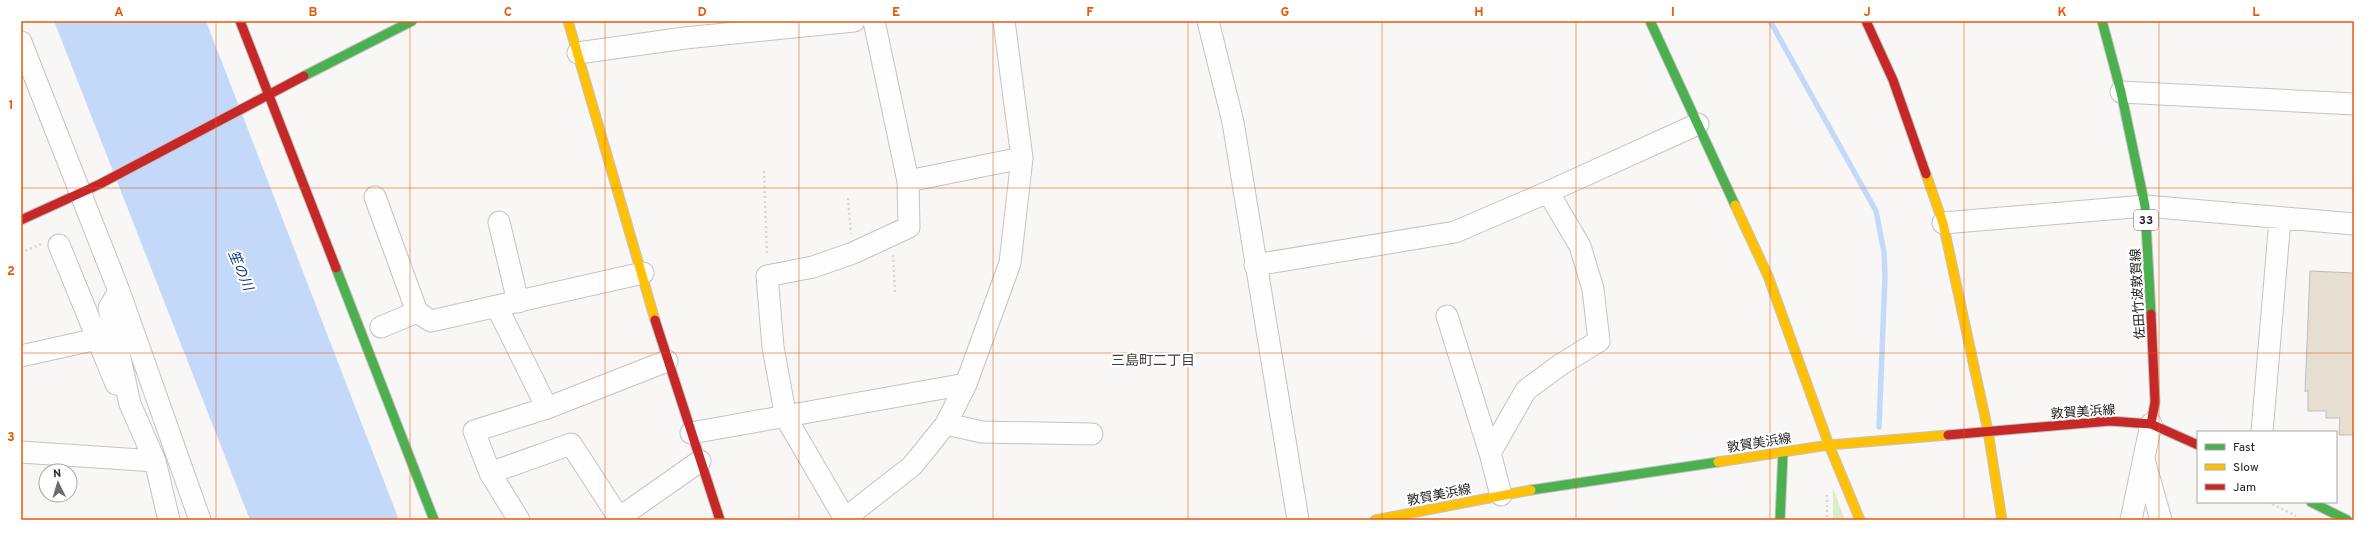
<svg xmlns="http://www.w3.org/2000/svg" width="2375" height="541" viewBox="0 0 2375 541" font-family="Overpass,'Noto Sans JP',sans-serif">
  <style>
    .green { fill: #d7eec9 }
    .water { fill: #c4d9f9 }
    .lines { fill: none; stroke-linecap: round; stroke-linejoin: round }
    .stream { stroke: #c4d9f9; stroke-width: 5.5 }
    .building { fill: #e6ded0; stroke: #bebdbb }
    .street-casing { stroke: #c4c3c2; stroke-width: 23 }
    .fast-casing { stroke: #c4c3c2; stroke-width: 11 }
    .slow-casing { stroke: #c4c3c2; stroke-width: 11 }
    .jam-casing { stroke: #c4c3c2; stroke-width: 11 }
    .path { stroke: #d6d6d5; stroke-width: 2.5; stroke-dasharray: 2 3; stroke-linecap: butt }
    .street { stroke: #fefefe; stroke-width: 21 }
    .fast { stroke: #4caf50; stroke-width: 9 }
    .slow { stroke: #ffc107; stroke-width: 9 }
    .jam { stroke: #c62828; stroke-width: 9 }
    .grid { fill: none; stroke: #e8590c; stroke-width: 1; stroke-opacity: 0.55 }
    .labels { text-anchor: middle; stroke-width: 4; stroke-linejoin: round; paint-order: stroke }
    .shield { fill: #fff; stroke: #646464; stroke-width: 1 }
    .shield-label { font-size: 12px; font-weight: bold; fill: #222221 }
    .street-label { font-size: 13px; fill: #222221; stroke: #fff }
    .water-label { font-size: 14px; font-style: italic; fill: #103f81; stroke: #fff }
    .neighbourhood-label { font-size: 14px; fill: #403f3d; stroke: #fff }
    .neatline { fill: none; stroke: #e8590c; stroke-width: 1.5 }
    .grid-label { font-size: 13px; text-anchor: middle; font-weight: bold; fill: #e8590c }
  </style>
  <rect width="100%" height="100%" fill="#f8f7f5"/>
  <path class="green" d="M1833,488L1845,520H1833Z"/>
  <path class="water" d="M54,21H206L399,520H250Z"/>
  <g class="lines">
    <path class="stream" d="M1770,21L1876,211L1884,252L1885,277L1879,427"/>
  </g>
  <path class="building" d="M2310,271L2354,273V435H2339L2340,418H2326V411H2308V390L2305,392Z"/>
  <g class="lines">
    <defs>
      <path id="street" d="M874,21L908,181L1022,158
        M1208,21L1233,122L1298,520
        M21,42L119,291L200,520
        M578,53L685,38L854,21
        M2121,92L2354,104
        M375,197L417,312L431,321L643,273
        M499,222L518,302
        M1943,223L2145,206L2354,224
        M59,245L116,384
        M1255,265L1455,232L1548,192L1698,124
        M119,291L109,308L130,404L155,461L169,520
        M497,307L547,408
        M1447,316L1490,453
        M381,327L417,312
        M21,356L97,339
        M946,424L982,432L1092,434
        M2262,432L2280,219
        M691,433L966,384L1010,263L1022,158L1004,21
        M21,452L155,461
        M2145,463L2161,520
        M490,473L571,444L619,518
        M1501,495L1490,453L1526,390L1560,365L1599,341L1593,289L1580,246L1548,192
        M845,519L786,418L773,347L767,276L813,267L853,253L909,227L908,181
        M519,520L490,473L474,431L547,408L667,361
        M616,520L700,461
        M843,520L912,466L946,424L966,384
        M2131,520L2151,424"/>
      <path id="fast" d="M1650,21L1735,205
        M2102,21L2121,92L2145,206L2151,314
        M304,76L412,21
        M336,268L434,520
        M1531,490L1718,462
        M2311,502L2347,520
        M1780,520L1783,452"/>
      <path id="slow" d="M568,21L655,320
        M1926,174L1943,223L1988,431L2002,520
        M1735,205L1768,276L1829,445L1860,520
        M1718,462L1829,445L1948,435
        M1375,520L1531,490"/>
      <path id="jam" d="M240,21L336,268
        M1866,21L1893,80L1926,174
        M21,220L100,184L304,76
        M2151,314L2155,402L2151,424L2198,445
        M655,320L720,520
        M1948,435L2110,421L2151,424"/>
    </defs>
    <use href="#street" class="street-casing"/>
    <use href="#fast" class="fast-casing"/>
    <use href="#slow" class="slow-casing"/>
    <use href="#jam" class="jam-casing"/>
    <path class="path" d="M764,171L767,256
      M848,198L851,234
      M21,253L41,244
      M893,255L895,292
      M1827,495V520
      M2268,502L2296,516"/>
    <use href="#street" class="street"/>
    <use href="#fast" class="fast"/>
    <use href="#slow" class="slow"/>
    <use href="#jam" class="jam"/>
  </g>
  <path class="grid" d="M216,21V520M410,21V520M605,21V520M799,21V520M993,21V520M1188,21V520M1382,21V520M1576,21V520M1770,21V520M1964,21V520M2159,21V520M21,188H2354M21,353H2354"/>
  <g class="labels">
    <rect class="shield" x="2134" y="210" width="24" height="20" rx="3"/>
    <g class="shield-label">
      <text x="2146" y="224">33</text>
    </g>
    <g class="street-label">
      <text transform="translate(2137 294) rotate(-93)" y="5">佐田竹波敦賀線</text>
      <text transform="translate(2083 411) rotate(-4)" y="5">敦賀美浜線</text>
      <text transform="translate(1759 442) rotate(-9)" y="5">敦賀美浜線</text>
      <text transform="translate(1439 494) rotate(-11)" y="5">敦賀美浜線</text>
    </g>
    <g class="water-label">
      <text transform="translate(241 270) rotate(67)" y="5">笙の川</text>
    </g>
    <g class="neighbourhood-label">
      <text x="1153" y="365">三島町二丁目</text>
    </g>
  </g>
  <rect width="2375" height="541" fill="none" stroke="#ffffff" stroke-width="44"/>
  <rect x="2197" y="431" width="140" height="72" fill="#ffffff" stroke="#a7a7a6"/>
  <rect x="2205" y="444" width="20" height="6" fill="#4caf50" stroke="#a7a7a6"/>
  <text x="2233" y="451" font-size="12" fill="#222221">Fast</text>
  <rect x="2205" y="464" width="20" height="6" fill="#ffc107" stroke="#a7a7a6"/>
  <text x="2233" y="471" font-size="12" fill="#222221">Slow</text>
  <rect x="2205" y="484" width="20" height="6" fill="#c62828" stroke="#a7a7a6"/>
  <text x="2233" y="491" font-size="12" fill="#222221">Jam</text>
  <g transform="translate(58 483) rotate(355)"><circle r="19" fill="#ffffff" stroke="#a7a7a6"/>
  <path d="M0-3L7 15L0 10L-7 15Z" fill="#6d6d6b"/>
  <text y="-6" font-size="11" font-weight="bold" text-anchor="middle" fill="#222221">N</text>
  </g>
  <rect x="22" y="22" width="2331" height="497" class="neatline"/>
  <g class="grid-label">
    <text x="119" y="16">A</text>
    <text x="313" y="16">B</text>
    <text x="508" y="16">C</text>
    <text x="702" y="16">D</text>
    <text x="896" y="16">E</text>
    <text x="1090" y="16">F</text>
    <text x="1285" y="16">G</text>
    <text x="1479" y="16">H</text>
    <text x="1673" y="16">I</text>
    <text x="1867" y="16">J</text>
    <text x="2062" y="16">K</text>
    <text x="2256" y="16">L</text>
    <text x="11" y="109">1</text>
    <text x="11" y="275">2</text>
    <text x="11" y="441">3</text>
  </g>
</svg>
